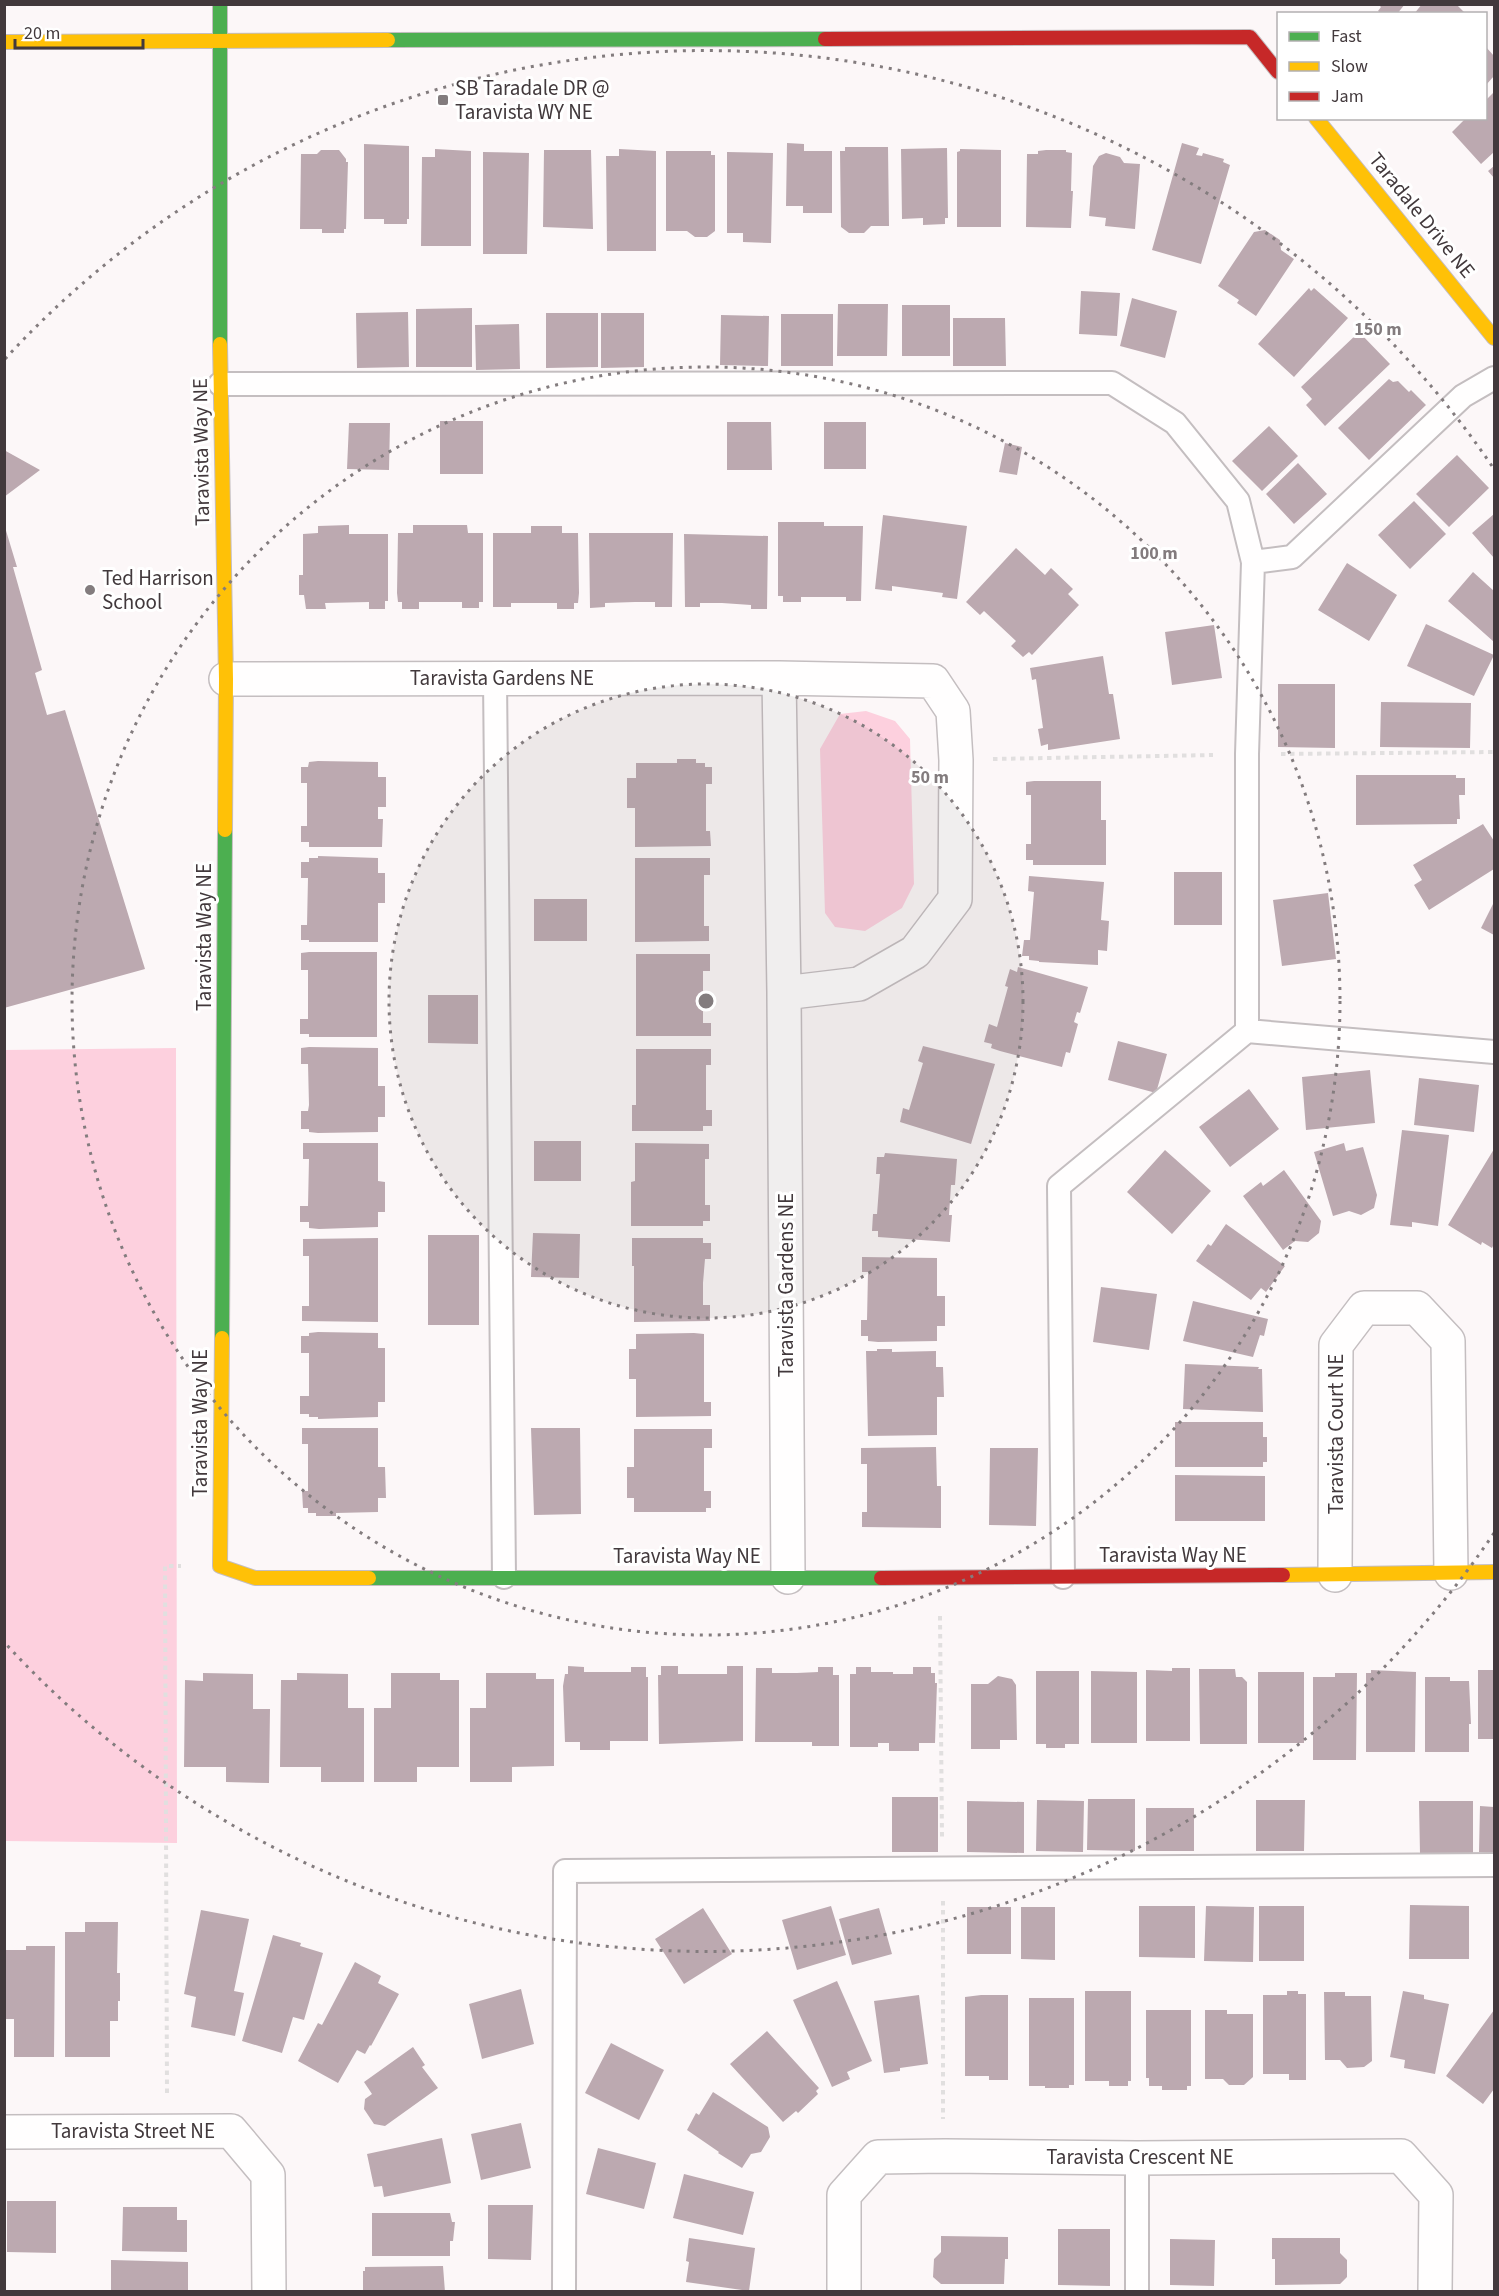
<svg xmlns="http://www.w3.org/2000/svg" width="1499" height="2296" viewBox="0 0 1499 2296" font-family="'Source Sans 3',sans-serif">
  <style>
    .green { fill: #fdd0de }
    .building { fill: #bca9b0 }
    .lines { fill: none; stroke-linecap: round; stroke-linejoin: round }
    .lane-casing { stroke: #c4bec0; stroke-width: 26 }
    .street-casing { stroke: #c4bec0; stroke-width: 36 }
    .fast-casing { stroke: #c4bec0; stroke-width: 16 }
    .slow-casing { stroke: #c4bec0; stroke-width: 16 }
    .jam-casing { stroke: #c4bec0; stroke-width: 16 }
    .path { stroke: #e1dfdf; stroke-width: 4; stroke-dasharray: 4.5 4.5; stroke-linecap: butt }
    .lane { stroke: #fffefe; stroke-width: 22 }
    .street { stroke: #fffefe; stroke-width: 33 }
    .fast { stroke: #4caf50; stroke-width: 14 }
    .slow { stroke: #ffc107; stroke-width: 14 }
    .jam { stroke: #c62828; stroke-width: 14 }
    .ring { fill: none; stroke: #837c7e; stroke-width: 3; stroke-dasharray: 3 6 }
    .poi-dot { fill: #837c7e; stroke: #fff; stroke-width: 2 }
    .labels { text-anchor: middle; stroke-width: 6; stroke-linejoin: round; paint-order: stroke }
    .poi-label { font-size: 21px; fill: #42393c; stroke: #fff; text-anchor: start }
    .street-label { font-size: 21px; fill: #42393c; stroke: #fff }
    .centre { fill: #837c7e; stroke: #fff; stroke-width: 3 }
    .ring-label { font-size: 18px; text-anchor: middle; font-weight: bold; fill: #837c7e; stroke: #fff; stroke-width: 6; stroke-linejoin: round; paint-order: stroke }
  </style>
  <rect width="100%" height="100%" fill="#fcf7f8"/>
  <path class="green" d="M866,711L895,721L910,739L914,884L902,908L865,931L835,927L825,913L820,749L840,714Z
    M176,1048L177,1843L5,1841V1050Z"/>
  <path class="building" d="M1378,4H1405L1397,14H1382L1378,11L1381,7Z
    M1422,4H1456L1466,14H1414Z
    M1486,47L1494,56V76L1486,85Z
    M1494,92V152L1481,164L1452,132L1466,118H1486V100Z
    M787,143L804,144V151H832V213H803V206H786Z
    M1182,143L1199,148L1196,155L1202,156L1203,153L1224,159L1223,162L1230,165L1201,264L1152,250Z
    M364,144L409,146V219H407V224H384V219H364Z
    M845,147H888L889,226H871L864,233H849L841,227L840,151H845Z
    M947,148L948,218H945V224L923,225V218L902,219L901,149Z
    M435,149L471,151V246H421L422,157H435Z
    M619,149L656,151V251H607L606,156H619Z
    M960,149L1001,150V227H957V152L960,151Z
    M321,150H339L346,159V162H348L346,229H344V233H322V229H300L301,154H317Z
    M544,150H591L593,229L543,227Z
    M1046,150H1066V152L1072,153L1071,191H1073L1071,228L1026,227L1027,154H1038V151Z
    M666,151H711V155H715V231L707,237H695L687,231H666Z
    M483,152L529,153L527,254H483Z
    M727,152L773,153L771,243L743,242V233H727Z
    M1106,153L1120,157L1124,163L1140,164L1135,229L1105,226L1106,218L1089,216L1093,166L1099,156Z
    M1494,166V178L1488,171Z
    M1265,230L1280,240L1281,250L1294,259L1256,316L1237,303L1239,300L1218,286L1254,232Z
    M1309,288L1311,291L1314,288L1348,318L1294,377L1258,344Z
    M1081,291L1120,293L1117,336L1079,334Z
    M1132,298L1177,311L1165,358L1120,346Z
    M838,304H888L887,356H837Z
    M902,305H950V356H902Z
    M472,308V367H416V309Z
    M408,312L409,367L357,368L356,313Z
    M546,313H598V367L546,368Z
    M601,313H644V367L601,368Z
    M781,314H833V366H781Z
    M721,315L769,316L768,366L720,365Z
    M953,318H1005L1006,366H953Z
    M519,324L520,369L476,370L475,325Z
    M1359,332L1390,364L1325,426L1306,405L1312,399L1301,387Z
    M1389,379L1393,382L1398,381L1409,392L1411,390L1426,405L1369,460L1338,428Z
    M440,421H483V474H440Z
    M727,422H771L772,470H727Z
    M824,422H866V469H824Z
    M349,423H390L389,470L347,469Z
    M1269,426L1298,456L1262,491L1232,461Z
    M1005,443L1022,447L1017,475L999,472Z
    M4,450L40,470L4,497Z
    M1457,455L1489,488L1449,527L1416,494Z
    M1298,463L1327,494L1294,524L1266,494Z
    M1414,501L1446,534L1410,569L1378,535Z
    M1494,514V558L1472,533Z
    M883,515L967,526L957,599L942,597L943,593L892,586V591L875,589Z
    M778,522H824V526H863L861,601H846V597H801V602H783V596H778Z
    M4,524L17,567H13L42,670L35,673L47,715L65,710L145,969L4,1008Z
    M349,525V534H388V601H385V609H369V602L325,603L326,609H306L304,595H299V575H303V534L318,533V526Z
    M413,525H467L468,533H483V602H479V608H462V602H419V609H402V602H398L397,593L398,533H413Z
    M531,526H562V533H578L579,593L578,603H574V609H557V603H511V607H493V533H531Z
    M589,533H673L672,607H655V602H635L605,603V607L590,608Z
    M684,534L768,536L767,609H751V605L722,603H700V607H685Z
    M1016,548L1045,575L1051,568L1073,589L1068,594L1079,605L1032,655L1029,652L1023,657L1011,646L1016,641L984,611L980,615L966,602Z
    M1347,563L1397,595L1369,641L1318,610Z
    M1473,572L1494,591V642L1448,601Z
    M1426,624L1494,655L1474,696L1407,666Z
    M1214,625L1222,678L1172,685L1165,632Z
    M1103,656L1109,694H1113L1120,739L1048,750V744L1041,746L1038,729L1043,728L1036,679L1032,680L1030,668Z
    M1278,684H1335V748L1278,747Z
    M1381,702L1471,703L1470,748L1380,747Z
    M677,759H696V763H705V767H712V784H706V831H710L711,846L635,847V808H627V778H636V763H677Z
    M318,761L378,762V777H386V807H378V819H383L382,847H309V842H301V826H307V783H301V767H308L309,762Z
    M1356,775H1456V778H1465V795H1459L1460,819H1457V824L1356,825Z
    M1034,781H1101V820H1106V865H1033V860H1026V844H1031V795H1026V782Z
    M1483,824L1494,841V869L1429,910L1414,885L1422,880L1413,865Z
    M318,856L378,858V873H385V903H378V942H309V940H301V925H307L308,878H301V862H309V858H318Z
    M635,858H710V875H704V926H709V941L635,942Z
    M1174,872H1222V925H1174Z
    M1029,876L1104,882L1101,920L1109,921L1107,951L1098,950V965L1039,962V961L1029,960V956H1022L1024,940H1030L1034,892L1028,891Z
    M1328,893L1336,959L1282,966L1273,900Z
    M534,899H587V941H534Z
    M1494,902V935L1481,928Z
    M309,952H377V1037H309V1034H300V1019H308V970H301V953Z
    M636,954H710V971H703V1023H711V1036H636Z
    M1018,967L1088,987L1080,1013L1077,1012L1074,1022L1078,1024L1070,1053L1066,1052L1062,1067L1000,1051L991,1048L992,1044L984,1042L989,1024L997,1027L1008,987L1005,986L1010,969L1017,972Z
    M428,995H478V1044L428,1043Z
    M1118,1041L1167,1054L1156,1093L1108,1080Z
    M923,1046L995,1064L971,1144L900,1122L903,1108L909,1110L923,1063L918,1061Z
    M309,1047L378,1048V1086H385V1117H378V1132L318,1133L309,1132V1129H301V1111H308L309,1105L308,1064H301V1048Z
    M636,1049H711V1065H706V1110H712V1126H703V1131H632V1105H636Z
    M1370,1070L1375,1123L1306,1130L1302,1077Z
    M1419,1078L1479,1085L1474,1132L1414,1125Z
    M1249,1089L1279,1129L1230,1167L1199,1127Z
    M1402,1130L1449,1135L1438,1226L1412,1222V1227L1390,1225Z
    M534,1141H581V1181H534Z
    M303,1143H378V1181L385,1182V1212H378V1227L319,1229L309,1228V1222H300V1206H308L309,1159H303Z
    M635,1143L709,1144V1159H705V1205H710V1221H703V1226H631V1182L635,1181Z
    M1344,1143L1346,1151L1363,1147L1377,1195L1374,1208L1361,1215L1349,1211L1333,1216L1314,1152Z
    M1494,1149V1244L1492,1248L1482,1242L1481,1245L1448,1225Z
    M1165,1150L1211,1191L1172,1234L1127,1192Z
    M885,1153L957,1159L955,1185H951L949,1215H952L950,1242L878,1237V1231H872L873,1214H877L880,1174H876L877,1157H884Z
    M1284,1170L1321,1221L1319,1233L1308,1242L1295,1241L1283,1250L1243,1196L1261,1182L1263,1186Z
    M1226,1224L1285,1266L1266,1292L1261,1288L1251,1300L1196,1261L1208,1244L1211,1246Z
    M533,1233L580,1234L579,1278L531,1277Z
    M428,1235H479V1325H428Z
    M378,1238V1322L302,1321V1306H309V1256H303V1239Z
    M632,1238H703V1243H711V1259H705L703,1283V1305H710V1321L634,1322V1266H632Z
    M862,1257L937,1258V1296H945V1326H937V1341L878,1342L868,1341V1336H861V1320H867L868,1272H862Z
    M1101,1287L1157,1294L1149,1350L1093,1342Z
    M1193,1301L1268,1319L1264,1336L1260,1335L1253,1357L1183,1341Z
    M318,1332L378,1333V1348H385V1402H378V1417L318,1419V1417H309V1414H300V1396H309V1353H301V1336H309V1333Z
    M694,1333L704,1334V1402H711V1416L636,1417V1379H629V1349H636V1334Z
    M877,1349H892V1352L936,1351V1367H943L944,1397H937V1435L868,1436L866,1351H877Z
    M1185,1364L1259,1367L1258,1369H1262L1263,1412L1183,1409Z
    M1175,1422H1263V1437H1267V1462H1263V1467H1175Z
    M302,1428H378V1467H385L386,1498H378V1512L336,1513V1516H316V1513H308V1508H303L302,1491H308V1444H302Z
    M531,1428H580L581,1514L534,1515Z
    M634,1429H712V1448H704V1491H711V1508H706V1512H634V1498H627V1467H634Z
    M936,1447L937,1486H941V1528L862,1527V1512H867V1464H861V1448Z
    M990,1448H1038L1036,1526L989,1525Z
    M1175,1475L1265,1476V1521H1175Z
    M568,1666L584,1667V1672H631V1667H646V1677H648V1741H610V1750H580V1742H565L563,1686L565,1674H568Z
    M661,1666H678V1674H727V1666H743V1741L659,1744L658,1675H661Z
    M818,1667H833V1675H839V1746H812V1742H755L756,1668H772V1673H797L818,1672Z
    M856,1667H871V1672H893V1674H913V1667H931V1673H935V1683H937L935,1743H919V1751H889V1743H878V1747H850V1674H856Z
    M1172,1668H1190V1741H1146V1670L1172,1671Z
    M1199,1669H1235L1236,1677H1242L1247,1682V1744H1200Z
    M1371,1670L1416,1672L1415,1752H1366V1673H1371Z
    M1478,1670H1494V1739H1478Z
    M1036,1671H1079V1744H1065V1748H1046V1744H1036Z
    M1091,1671L1137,1672V1743H1091Z
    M1258,1672H1304V1743H1258Z
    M203,1673L253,1674V1709H270L269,1783L226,1782V1767H184L185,1680L203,1681Z
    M297,1673L348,1674V1708H364V1782H321V1767H280L281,1680H297Z
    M391,1673H440V1680H459V1767H417V1782H374V1708H391Z
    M486,1673H536V1679H554V1766L512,1767V1782H470V1708H486Z
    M1335,1673H1357L1356,1760H1313V1677H1335Z
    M998,1676L1012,1679L1016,1685L1017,1740H1000V1749H971V1684H988Z
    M1425,1677H1450V1681H1469L1471,1724H1469V1752H1425Z
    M892,1797H938V1852H892Z
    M1088,1799H1135V1851L1087,1850Z
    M1037,1800L1084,1801L1083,1852L1036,1851Z
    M1256,1800H1305L1304,1851H1256Z
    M967,1801L1024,1802V1853L967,1852Z
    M1419,1801H1473V1853L1420,1854Z
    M1480,1806L1494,1807V1853L1479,1852Z
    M1146,1808H1194V1851H1146Z
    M1410,1905L1469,1906V1959H1409Z
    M831,1906L846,1955L797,1970L782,1920Z
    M1139,1906H1195V1958L1139,1957Z
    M1206,1906L1254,1907L1253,1962L1204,1961Z
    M1259,1906H1304V1961H1259Z
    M967,1907H1011V1954H967Z
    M1021,1907H1055V1960L1021,1959Z
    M703,1908L732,1954L684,1984L655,1939Z
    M879,1908L892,1954L852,1965L839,1919Z
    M201,1910L249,1919L234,1991L244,1993L235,2036L191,2027L196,1997L184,1994Z
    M85,1922H118L117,1973H120V2001H118V2021H110V2057H65V1932H85Z
    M273,1935L301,1943L300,1946L323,1953L304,2020L293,2017L282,2053L242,2041Z
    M26,1946H55L54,2057H14V2019H4V1950H26Z
    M355,1962L381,1976L378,1983L399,1994L371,2046L370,2045L365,2054L357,2050L338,2083L298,2061L318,2023L322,2025Z
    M837,1981L872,2061L847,2072L850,2079L832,2087L793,2000Z
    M521,1989L534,2044L482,2059L469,2004Z
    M1085,1991H1131V2081H1128V2086H1109V2081H1085Z
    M1287,1991H1298V1994H1306V2080H1289V2074H1263V1995H1287Z
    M1403,1991L1424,1995V1999L1449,2004L1435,2074L1404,2068L1405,2060L1390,2057Z
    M1324,1992H1345V1996H1371L1372,2061L1364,2067L1347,2068L1340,2060H1325Z
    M919,1995L928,2064L900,2068V2071L884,2073L874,2001Z
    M981,1995H1008V2080H989V2076H965V1997Z
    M1029,1998H1074V2085H1069V2088H1045V2086H1029Z
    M1146,2010H1191V2086H1187V2090H1162V2086H1149V2078H1146Z
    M1205,2010H1227V2014H1253V2077L1244,2085H1229L1223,2079H1205Z
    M1494,2010V2089L1483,2104L1446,2076Z
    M767,2031L819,2088L816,2091L818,2094L798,2113L796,2111L783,2122L730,2064Z
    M611,2043L664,2070L639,2120L585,2093Z
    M413,2047L425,2065L422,2067L438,2088L385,2126L374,2124L364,2109L365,2099L372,2094L364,2082Z
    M713,2092L768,2127L770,2137L761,2152L751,2154L742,2168L718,2153L719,2152L687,2130L696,2113L699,2115Z
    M521,2123L531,2168L481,2180L471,2134Z
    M442,2138L451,2183L384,2197L382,2186L374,2187L367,2154Z
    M598,2148L656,2163L644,2209L586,2194Z
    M684,2174L754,2192L743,2235L673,2218Z
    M7,2201H56V2253L7,2252Z
    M488,2205H533L531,2260L488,2259Z
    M123,2207H177V2220H187V2252L122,2251Z
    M372,2213H450L452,2222H455L453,2241H450V2256H372Z
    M1058,2229H1110V2286L1058,2285Z
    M941,2236L1008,2237V2259H1005L1004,2284H941L933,2277L934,2259L941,2252Z
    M689,2238L755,2248L749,2291L686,2282L689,2262L686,2261Z
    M1272,2238H1340V2253L1347,2260V2277L1340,2284L1275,2285V2259H1272Z
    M1170,2239L1215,2240L1214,2286L1170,2285Z
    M111,2260L188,2262V2292H111Z
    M443,2266L445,2292H363V2271H365V2267Z"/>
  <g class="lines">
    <defs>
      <path id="lane" d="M220,384L1112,383L1175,423L1238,501L1253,562
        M495,679L504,1577
        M1247,1031V754L1253,562L1292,557L1463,396L1494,378
        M1063,1577L1059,1186L1247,1031L1494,1052
        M1137,2158V2292
        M564,2292L565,1871L1494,1865"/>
      <path id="street" d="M779,678L933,681L953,711L956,760L955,899L915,952L859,984L784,993
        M226,679L779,678L784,993L788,1577
        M1335,1575L1336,1345L1364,1308H1417L1448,1341L1451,1573
        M4,2132L231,2131L268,2175L269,2292
        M844,2292V2195L878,2157L945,2156L1137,2158L1401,2156L1436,2195L1435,2292"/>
      <path id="fast" d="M220,4V344
        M388,40L825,39
        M222,1338L225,830
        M369,1578H881"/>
      <path id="slow" d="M4,42L388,40
        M1316,118L1494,338
        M220,344L226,679L225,830
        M222,1338L220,1566L255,1578H369
        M1283,1575L1494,1572"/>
      <path id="jam" d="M825,39L1250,37L1278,72
        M881,1578L1283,1575"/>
    </defs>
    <use href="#lane" class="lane-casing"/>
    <use href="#street" class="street-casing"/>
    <use href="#fast" class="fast-casing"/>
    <use href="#slow" class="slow-casing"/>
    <use href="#jam" class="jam-casing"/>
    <path class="path" d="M1281,754L1494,752
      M993,759L1213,755
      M940,1616L942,1837
      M943,1901V2119
      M167,2093L165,1566H181"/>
    <use href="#lane" class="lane"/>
    <use href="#street" class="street"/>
    <use href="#fast" class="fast"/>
    <use href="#slow" class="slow"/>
    <use href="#jam" class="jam"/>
  </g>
  <circle cx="706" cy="1001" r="317" fill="#837c7e" fill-opacity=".12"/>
  <g class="ring">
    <circle cx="706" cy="1001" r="317"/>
    <circle cx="706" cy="1001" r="634"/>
    <path d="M1494 1533A951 951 0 0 1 5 1643M5 359A951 951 0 0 1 1494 469"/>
  </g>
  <g class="poi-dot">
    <rect x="437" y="94" width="12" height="12" rx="3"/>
    <circle cx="90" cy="590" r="6"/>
  </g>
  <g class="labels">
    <g class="poi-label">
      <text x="455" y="95">SB Taradale DR @<tspan x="455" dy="24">Taravista WY NE</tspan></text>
      <text x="102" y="585">Ted Harrison<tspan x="102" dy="24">School</tspan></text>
    </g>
    <g class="street-label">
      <text transform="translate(1422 215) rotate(51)" y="7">Taradale Drive NE</text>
      <text transform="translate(201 452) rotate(-91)" y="7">Taravista Way NE</text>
      <text x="502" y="685">Taravista Gardens NE</text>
      <text transform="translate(204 937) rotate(-90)" y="7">Taravista Way NE</text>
      <text transform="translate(786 1285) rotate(-90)" y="7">Taravista Gardens NE</text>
      <text transform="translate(200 1423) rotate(-90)" y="7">Taravista Way NE</text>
      <text transform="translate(1336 1434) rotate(-90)" y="7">Taravista Court NE</text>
      <text x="1173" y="1562">Taravista Way NE</text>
      <text x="687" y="1563">Taravista Way NE</text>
      <text x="133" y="2138">Taravista Street NE</text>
      <text x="1140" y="2164">Taravista Crescent NE</text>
    </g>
  </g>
  <circle cx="706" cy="1001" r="9" class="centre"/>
  <g class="ring-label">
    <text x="1378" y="335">150 m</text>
    <text x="1154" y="559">100 m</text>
    <text x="930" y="783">50 m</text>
  </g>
  <rect width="1499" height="2296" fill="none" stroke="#42393c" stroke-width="12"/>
  <rect x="1277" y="12" width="210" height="108" fill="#ffffff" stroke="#b3b0b1" stroke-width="1.5"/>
  <rect x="1289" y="32" width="30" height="9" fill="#4caf50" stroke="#b3b0b1" stroke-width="1.5"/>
  <text x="1331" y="42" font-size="18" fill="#42393c">Fast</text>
  <rect x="1289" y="62" width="30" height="9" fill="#ffc107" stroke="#b3b0b1" stroke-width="1.5"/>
  <text x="1331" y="72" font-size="18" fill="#42393c">Slow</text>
  <rect x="1289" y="92" width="30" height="9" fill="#c62828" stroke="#b3b0b1" stroke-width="1.5"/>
  <text x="1331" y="102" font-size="18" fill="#42393c">Jam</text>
  <path d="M15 39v9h128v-9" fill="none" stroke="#42393c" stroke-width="3"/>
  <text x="24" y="39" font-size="18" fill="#42393c" stroke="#ffffff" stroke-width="4.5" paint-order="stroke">20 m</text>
</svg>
